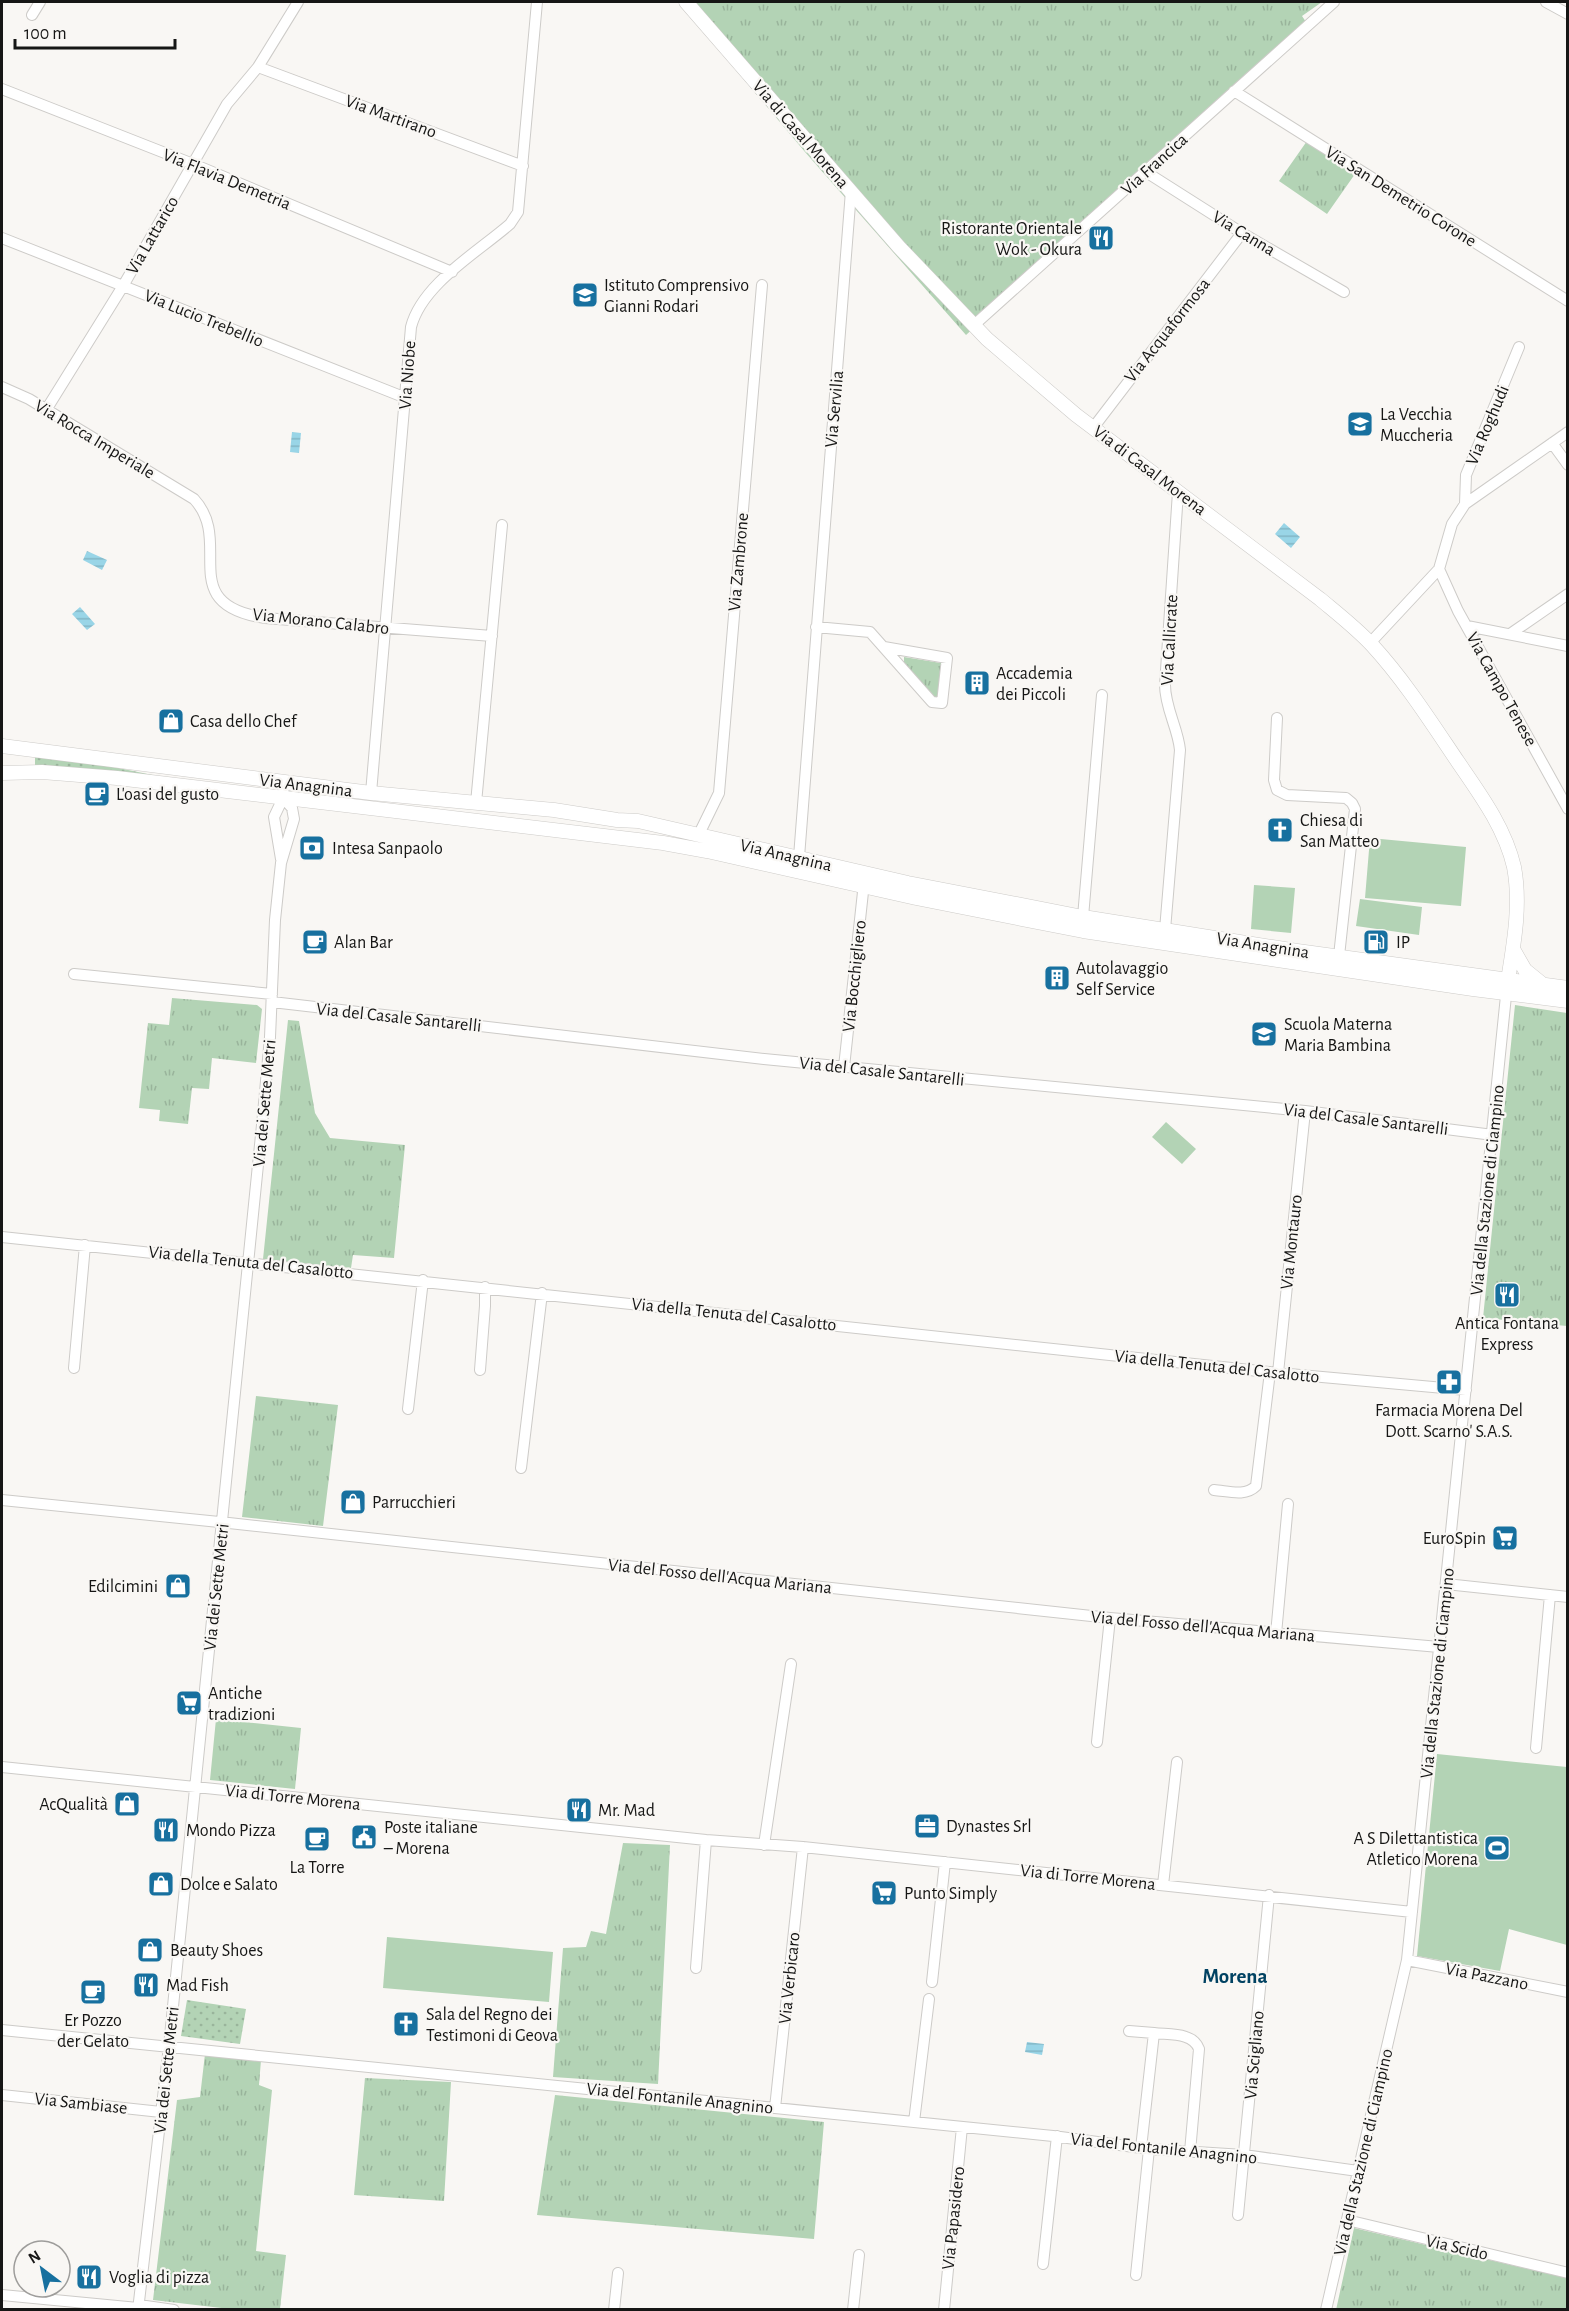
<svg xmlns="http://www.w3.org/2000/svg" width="1569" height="2311" viewBox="0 0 1569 2311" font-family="'Alegreya Sans',sans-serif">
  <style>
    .grass { fill: url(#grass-tufts) }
    .park { fill: url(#park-dots) }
    .pitch { fill: #b3d3b5 }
    .water { fill: url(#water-rules) }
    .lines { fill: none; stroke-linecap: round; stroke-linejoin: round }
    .minor-casing { stroke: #cdcbc8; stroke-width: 12 }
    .major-casing { stroke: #cdcbc8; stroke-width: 15 }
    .minor { stroke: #fff; stroke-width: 10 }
    .major { stroke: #fff; stroke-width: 14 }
    .labels { text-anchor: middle; stroke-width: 4.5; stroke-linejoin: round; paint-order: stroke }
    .street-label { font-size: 18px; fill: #161615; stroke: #f9f7f4 }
    .poi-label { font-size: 18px; fill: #161615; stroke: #f9f7f4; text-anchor: start }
    .quarter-label { font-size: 21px; font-weight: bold; fill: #014262; stroke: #f9f7f4 }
  </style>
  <defs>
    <pattern id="grass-tufts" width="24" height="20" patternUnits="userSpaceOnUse" patternTransform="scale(1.5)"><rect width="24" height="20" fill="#b3d3b5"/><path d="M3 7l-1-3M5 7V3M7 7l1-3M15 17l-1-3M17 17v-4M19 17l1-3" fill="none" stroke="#99b49b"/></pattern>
    <pattern id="park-dots" width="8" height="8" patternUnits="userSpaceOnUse" patternTransform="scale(1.5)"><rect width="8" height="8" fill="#b3d3b5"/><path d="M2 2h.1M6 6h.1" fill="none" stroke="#99b49b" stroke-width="1.8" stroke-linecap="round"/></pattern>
    <pattern id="water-rules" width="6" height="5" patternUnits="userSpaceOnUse" patternTransform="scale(1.5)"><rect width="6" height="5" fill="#99d5e7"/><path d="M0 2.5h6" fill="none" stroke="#83b6c5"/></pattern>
  </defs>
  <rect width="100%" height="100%" fill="#f9f7f4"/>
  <path class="grass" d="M679,2H1322L1302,16L1308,25L966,335L805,152Z
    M1307,141L1355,174L1327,214L1279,181Z
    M904,657L941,663L939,697H933L904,664Z
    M172,998L257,1005L262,1009L256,1063L212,1058L209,1089L192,1088L188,1124L159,1121L160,1110L139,1108L148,1023L169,1025Z
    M1515,1005L1567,1013V1326L1483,1318Z
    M288,1020L299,1021L315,1113L330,1138L405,1145L394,1258L353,1255L351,1268L263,1259Z
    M256,1396L338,1405L323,1526L242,1517Z
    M216,1719L301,1728L295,1789L210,1780Z
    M623,1843L670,1845L658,2084L553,2077L563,1948L586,1947L591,1931L606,1934Z
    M205,2054L261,2060L259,2085L272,2090L256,2251L286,2255L280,2309H230L153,2300L177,2100L200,2097Z
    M365,2078L451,2082L444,2201L354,2195Z
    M555,2095L824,2122L814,2239L537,2215Z
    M1354,2228L1567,2278V2309L1336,2310Z"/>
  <path class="park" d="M35,757L99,764L167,778L35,766Z
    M187,2000L246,2009L240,2044L181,2036Z"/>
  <path class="pitch" d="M1370,838L1466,847L1461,906L1365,898Z
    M1254,885L1295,888L1291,933L1251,929Z
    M1360,899L1422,907L1419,935L1356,926Z
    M1166,1122L1196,1149L1182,1164L1152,1137Z
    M1437,1754L1567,1767V1945L1509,1929L1500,1971L1417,1956Z
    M387,1937L553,1952L549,2002L383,1988Z"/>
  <path class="water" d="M292,432L301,433L299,453L290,452Z
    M1284,523L1300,537L1291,548L1275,534Z
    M87,551L107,560L102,570L83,560Z
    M80,607L95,624L87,630L72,614Z
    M1027,2042L1044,2044L1042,2055L1025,2052Z"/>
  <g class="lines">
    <defs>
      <path id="minor" d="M1546,2L1568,14
        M32,15L40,2
        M258,67L523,166
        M2,89L193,164L452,272
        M1234,91L1568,301
        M1146,172L1242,233L1344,292
        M2,238L406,398
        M973,326L1334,2
        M2,387L29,399L194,499C235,543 173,604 265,618L492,636
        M46,410L123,286L227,104L258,67L298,2
        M1093,428L1242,233
        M1552,443L1568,465
        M1465,504L1466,475L1519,347
        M1439,569L1458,611L1568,809
        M1467,626L1568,646
        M816,627L870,632L932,702L942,703L947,658L884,647
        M1510,634L1568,594
        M1370,643L1439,569L1452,524L1465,504L1568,432
        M1277,718L1274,780L1277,790L1287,795L1346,798L1352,803L1355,809L1339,956
        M371,793L411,327C422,284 478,252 510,224L518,212L537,2
        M476,803L502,525
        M699,834L719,793L762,285
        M799,857L851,191
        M281,859L274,817L283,798L284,782
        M1083,917L1102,695
        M1165,930L1180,750C1178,728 1165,708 1165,685L1178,492
        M74,974L272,994
        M272,1002L764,1059L1305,1111L1493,1135
        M844,1067L863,892L861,886
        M2,1237L1278,1373L1466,1390
        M74,1368L85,1245
        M480,1370L485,1306V1287
        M1278,1373L1305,1111
        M408,1409L423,1280
        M521,1468L542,1293
        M1214,1490C1228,1491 1245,1497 1256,1486L1270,1372
        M2,1500L229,1523L1110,1618L1439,1647
        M1446,1584L1568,1597
        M1276,1634L1288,1504
        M1097,1742L1110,1618
        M1536,1748L1550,1595
        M2,1767L706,1840L803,1847L1412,1912
        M764,1845L791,1664
        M1163,1885L1177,1762
        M1407,1960L1568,1992
        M696,1968L706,1840
        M932,1982L945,1862
        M2,2030L1053,2136L1149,2149L1244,2155L1358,2171
        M1129,2031L1154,2033
        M2,2095L161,2112
        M775,2108L803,1847
        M914,2122L929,1999
        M1141,2148L1154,2033C1169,2035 1193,2032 1199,2049L1190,2152
        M1238,2215L1269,1895
        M1347,2220L1568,2273
        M1043,2264L1057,2136
        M1136,2275L1149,2149
        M2,2295L138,2308
        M139,2305L174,2310
        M138,2310L169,2046L262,1125L270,1037L275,920L281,863L294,819L292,808L283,798
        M614,2310L618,2273
        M853,2310L859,2255
        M944,2310L962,2127
        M1326,2310L1407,1960L1507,986"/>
      <path id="major" d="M686,2L899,247L987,339L1076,415L1320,599C1338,614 1356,628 1372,645C1405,681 1431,722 1458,762C1480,794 1505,828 1514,867C1521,904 1514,943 1508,980
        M2,746L371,793L554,810L617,820L638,821L908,883L1083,917L1297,951L1568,988
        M2,773L42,772L117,778L663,843L707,851L916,898L1083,931L1473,989L1568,1001
        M1513,949L1525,970L1541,983"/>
    </defs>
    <use href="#minor" class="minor-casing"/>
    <use href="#major" class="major-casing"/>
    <use href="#minor" class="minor"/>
    <use href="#major" class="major"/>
  </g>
  <defs>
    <symbol id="restaurant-square" viewBox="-11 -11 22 22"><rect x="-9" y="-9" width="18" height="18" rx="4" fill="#17709f" stroke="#f9f7f4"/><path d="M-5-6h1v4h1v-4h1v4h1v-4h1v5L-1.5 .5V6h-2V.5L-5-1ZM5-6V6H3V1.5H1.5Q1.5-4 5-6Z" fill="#fff"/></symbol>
    <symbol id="school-square" viewBox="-11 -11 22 22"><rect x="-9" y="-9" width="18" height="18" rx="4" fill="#17709f" stroke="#f9f7f4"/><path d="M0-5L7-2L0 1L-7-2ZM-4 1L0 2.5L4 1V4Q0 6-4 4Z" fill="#fff"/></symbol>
    <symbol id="building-square" viewBox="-11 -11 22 22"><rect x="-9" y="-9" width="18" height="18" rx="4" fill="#17709f" stroke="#f9f7f4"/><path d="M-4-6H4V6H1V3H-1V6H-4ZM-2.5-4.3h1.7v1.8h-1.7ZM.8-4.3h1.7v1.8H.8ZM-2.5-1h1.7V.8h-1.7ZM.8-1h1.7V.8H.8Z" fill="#fff"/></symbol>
    <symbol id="shop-square" viewBox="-11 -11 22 22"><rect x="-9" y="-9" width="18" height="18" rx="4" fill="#17709f" stroke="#f9f7f4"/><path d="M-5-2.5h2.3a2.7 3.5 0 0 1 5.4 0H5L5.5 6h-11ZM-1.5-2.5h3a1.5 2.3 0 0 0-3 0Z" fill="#fff"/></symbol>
    <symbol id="cafe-square" viewBox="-11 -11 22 22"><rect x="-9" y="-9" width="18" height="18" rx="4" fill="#17709f" stroke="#f9f7f4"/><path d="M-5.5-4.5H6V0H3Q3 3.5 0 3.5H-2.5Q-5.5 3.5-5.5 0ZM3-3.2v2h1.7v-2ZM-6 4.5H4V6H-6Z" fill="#fff"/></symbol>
    <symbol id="church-square" viewBox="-11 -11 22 22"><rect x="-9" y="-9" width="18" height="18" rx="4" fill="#17709f" stroke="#f9f7f4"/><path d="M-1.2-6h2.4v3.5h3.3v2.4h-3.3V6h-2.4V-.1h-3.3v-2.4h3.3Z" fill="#fff"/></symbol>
    <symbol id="bank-square" viewBox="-11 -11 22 22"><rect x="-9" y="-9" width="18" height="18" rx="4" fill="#17709f" stroke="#f9f7f4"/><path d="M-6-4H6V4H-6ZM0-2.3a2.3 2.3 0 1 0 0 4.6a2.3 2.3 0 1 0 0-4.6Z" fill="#fff"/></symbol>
    <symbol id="fuel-square" viewBox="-11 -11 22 22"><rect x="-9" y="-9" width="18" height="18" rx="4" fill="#17709f" stroke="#f9f7f4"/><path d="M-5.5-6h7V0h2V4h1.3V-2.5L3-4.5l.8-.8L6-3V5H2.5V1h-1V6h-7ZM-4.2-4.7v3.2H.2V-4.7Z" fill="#fff"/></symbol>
    <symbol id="pharmacy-square" viewBox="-11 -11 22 22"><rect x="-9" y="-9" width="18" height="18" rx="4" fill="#17709f" stroke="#f9f7f4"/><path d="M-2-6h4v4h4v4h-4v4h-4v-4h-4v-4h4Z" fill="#fff"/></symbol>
    <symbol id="supermarket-square" viewBox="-11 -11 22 22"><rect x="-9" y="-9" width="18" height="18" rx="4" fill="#17709f" stroke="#f9f7f4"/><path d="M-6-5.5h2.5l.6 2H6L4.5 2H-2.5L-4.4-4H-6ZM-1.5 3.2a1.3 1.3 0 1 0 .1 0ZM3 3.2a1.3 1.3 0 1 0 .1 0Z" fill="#fff"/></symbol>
    <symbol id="office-square" viewBox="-11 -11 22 22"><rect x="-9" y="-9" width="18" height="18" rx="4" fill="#17709f" stroke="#f9f7f4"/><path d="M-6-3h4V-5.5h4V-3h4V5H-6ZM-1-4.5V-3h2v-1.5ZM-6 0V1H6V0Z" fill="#fff"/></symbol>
    <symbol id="civic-square" viewBox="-11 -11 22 22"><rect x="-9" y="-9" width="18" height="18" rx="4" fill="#17709f" stroke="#f9f7f4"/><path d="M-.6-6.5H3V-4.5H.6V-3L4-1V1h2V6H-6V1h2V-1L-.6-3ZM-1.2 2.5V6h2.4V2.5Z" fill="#fff"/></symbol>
    <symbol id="stadium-square" viewBox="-11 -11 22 22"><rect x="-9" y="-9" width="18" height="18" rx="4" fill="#17709f" stroke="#f9f7f4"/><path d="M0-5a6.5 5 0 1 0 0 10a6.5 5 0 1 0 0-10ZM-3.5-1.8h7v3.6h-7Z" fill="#fff"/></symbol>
  </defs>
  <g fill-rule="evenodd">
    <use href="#restaurant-square" x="1086" y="223" width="30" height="30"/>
    <use href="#school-square" x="570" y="280" width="30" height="30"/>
    <use href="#school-square" x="1345" y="409" width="30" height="30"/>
    <use href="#building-square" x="962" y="668" width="30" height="30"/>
    <use href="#shop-square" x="156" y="706" width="30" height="30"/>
    <use href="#cafe-square" x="82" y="779" width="30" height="30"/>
    <use href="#church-square" x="1265" y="815" width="30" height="30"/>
    <use href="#bank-square" x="297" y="833" width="30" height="30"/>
    <use href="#cafe-square" x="300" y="927" width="30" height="30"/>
    <use href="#fuel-square" x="1361" y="927" width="30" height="30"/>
    <use href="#building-square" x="1042" y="963" width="30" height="30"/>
    <use href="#school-square" x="1249" y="1019" width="30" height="30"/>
    <use href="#restaurant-square" x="1492" y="1280" width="30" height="30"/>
    <use href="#pharmacy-square" x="1434" y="1367" width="30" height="30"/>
    <use href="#shop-square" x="338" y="1487" width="30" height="30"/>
    <use href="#supermarket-square" x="1490" y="1523" width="30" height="30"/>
    <use href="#shop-square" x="163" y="1571" width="30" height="30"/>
    <use href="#supermarket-square" x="174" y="1688" width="30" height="30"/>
    <use href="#shop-square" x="112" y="1789" width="30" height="30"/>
    <use href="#restaurant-square" x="564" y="1795" width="30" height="30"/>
    <use href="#office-square" x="912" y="1811" width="30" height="30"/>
    <use href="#restaurant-square" x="151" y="1815" width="30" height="30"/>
    <use href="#civic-square" x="349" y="1822" width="30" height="30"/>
    <use href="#cafe-square" x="302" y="1824" width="30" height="30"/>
    <use href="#stadium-square" x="1482" y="1833" width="30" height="30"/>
    <use href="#shop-square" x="146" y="1869" width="30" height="30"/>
    <use href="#supermarket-square" x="869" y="1878" width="30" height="30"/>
    <use href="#shop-square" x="135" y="1935" width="30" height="30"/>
    <use href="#restaurant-square" x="131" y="1970" width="30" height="30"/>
    <use href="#cafe-square" x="78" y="1977" width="30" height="30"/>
    <use href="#church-square" x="391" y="2009" width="30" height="30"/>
    <use href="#restaurant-square" x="74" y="2262" width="30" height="30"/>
  </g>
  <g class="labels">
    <g class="street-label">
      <text transform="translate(391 116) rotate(20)" y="6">Via Martirano</text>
      <text transform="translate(801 134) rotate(49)" y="6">Via di Casal Morena</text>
      <text transform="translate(1154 164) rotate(-42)" y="6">Via Francica</text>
      <text transform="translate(227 179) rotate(22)" y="6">Via Flavia Demetria</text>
      <text transform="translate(1401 196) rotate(32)" y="6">Via San Demetrio Corone</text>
      <text transform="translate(1244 233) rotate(31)" y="6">Via Canna</text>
      <text transform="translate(152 235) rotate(-60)" y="6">Via Lattarico</text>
      <text transform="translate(204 318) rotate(22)" y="6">Via Lucio Trebellio</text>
      <text transform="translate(1167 330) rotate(-52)" y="6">Via Acquaformosa</text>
      <text transform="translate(407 375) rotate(-86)" y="6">Via Niobe</text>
      <text transform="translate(834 409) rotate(-85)" y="6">Via Servilia</text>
      <text transform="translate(1487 425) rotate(-67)" y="6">Via Roghudi</text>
      <text transform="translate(95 439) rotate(31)" y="6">Via Rocca Imperiale</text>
      <text transform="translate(1150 470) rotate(37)" y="6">Via di Casal Morena</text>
      <text transform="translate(738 562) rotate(-85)" y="6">Via Zambrone</text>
      <text transform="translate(321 621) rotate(6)" y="6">Via Morano Calabro</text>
      <text transform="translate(1169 640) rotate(-87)" y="6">Via Callicrate</text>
      <text transform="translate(1502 689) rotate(61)" y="6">Via Campo Tenese</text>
      <text transform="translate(306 785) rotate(7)" y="6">Via Anagnina</text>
      <text transform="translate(786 855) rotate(13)" y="6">Via Anagnina</text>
      <text transform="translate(1263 945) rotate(9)" y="6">Via Anagnina</text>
      <text transform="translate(854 976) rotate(-84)" y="6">Via Bocchigliero</text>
      <text transform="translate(399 1017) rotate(6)" y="6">Via del Casale Santarelli</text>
      <text transform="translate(882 1071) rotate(6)" y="6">Via del Casale Santarelli</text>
      <text transform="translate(264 1103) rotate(-85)" y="6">Via dei Sette Metri</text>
      <text transform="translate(1366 1119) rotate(7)" y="6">Via del Casale Santarelli</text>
      <text transform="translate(1487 1190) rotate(-84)" y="6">Via della Stazione di Ciampino</text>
      <text transform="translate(1291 1242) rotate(-84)" y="6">Via Montauro</text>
      <text transform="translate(251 1262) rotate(6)" y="6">Via della Tenuta del Casalotto</text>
      <text transform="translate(734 1314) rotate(6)" y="6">Via della Tenuta del Casalotto</text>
      <text transform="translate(1217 1366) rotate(6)" y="6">Via della Tenuta del Casalotto</text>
      <text transform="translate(720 1576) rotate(6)" y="6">Via del Fosso dell'Acqua Mariana</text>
      <text transform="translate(216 1587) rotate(-84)" y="6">Via dei Sette Metri</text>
      <text transform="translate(1203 1626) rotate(5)" y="6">Via del Fosso dell'Acqua Mariana</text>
      <text transform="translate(1437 1673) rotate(-84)" y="6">Via della Stazione di Ciampino</text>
      <text transform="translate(293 1797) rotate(6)" y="6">Via di Torre Morena</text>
      <text transform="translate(1088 1877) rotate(6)" y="6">Via di Torre Morena</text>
      <text transform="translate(1487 1976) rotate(11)" y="6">Via Pazzano</text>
      <text transform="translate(789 1978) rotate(-84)" y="6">Via Verbicaro</text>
      <text transform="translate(1254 2055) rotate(-85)" y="6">Via Scigliano</text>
      <text transform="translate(166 2070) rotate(-84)" y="6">Via dei Sette Metri</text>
      <text transform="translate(680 2098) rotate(6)" y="6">Via del Fontanile Anagnino</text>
      <text transform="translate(81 2103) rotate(6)" y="6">Via Sambiase</text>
      <text transform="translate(1164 2148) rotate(6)" y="6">Via del Fontanile Anagnino</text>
      <text transform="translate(1363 2152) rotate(-77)" y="6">Via della Stazione di Ciampino</text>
      <text transform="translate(953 2218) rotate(-84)" y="6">Via Papasidero</text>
      <text transform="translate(1457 2247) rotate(13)" y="6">Via Scido</text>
    </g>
    <g class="poi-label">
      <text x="1082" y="234" text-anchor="end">Ristorante Orientale<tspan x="1082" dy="21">Wok - Okura</tspan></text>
      <text x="604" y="291">Istituto Comprensivo<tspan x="604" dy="21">Gianni Rodari</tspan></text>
      <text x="1380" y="420">La Vecchia<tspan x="1380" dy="21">Muccheria</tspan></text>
      <text x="996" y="679">Accademia<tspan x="996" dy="21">dei Piccoli</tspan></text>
      <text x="190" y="727">Casa dello Chef</text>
      <text x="116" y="800">L'oasi del gusto</text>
      <text x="1300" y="826">Chiesa di<tspan x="1300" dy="21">San Matteo</tspan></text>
      <text x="332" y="854">Intesa Sanpaolo</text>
      <text x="334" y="948">Alan Bar</text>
      <text x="1396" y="948">IP</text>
      <text x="1076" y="974">Autolavaggio<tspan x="1076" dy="21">Self Service</tspan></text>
      <text x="1284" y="1030">Scuola Materna<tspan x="1284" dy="21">Maria Bambina</tspan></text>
      <text x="1507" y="1329" text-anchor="middle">Antica Fontana<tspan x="1507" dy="21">Express</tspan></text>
      <text x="1449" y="1416" text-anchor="middle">Farmacia Morena Del<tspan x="1449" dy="21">Dott. Scarno' S.A.S.</tspan></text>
      <text x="372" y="1508">Parrucchieri</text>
      <text x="1486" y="1544" text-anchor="end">EuroSpin</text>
      <text x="158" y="1592" text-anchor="end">Edilcimini</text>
      <text x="208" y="1699">Antiche<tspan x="208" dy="21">tradizioni</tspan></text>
      <text x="108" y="1810" text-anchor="end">AcQualità</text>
      <text x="598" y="1816">Mr. Mad</text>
      <text x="946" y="1832">Dynastes Srl</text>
      <text x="384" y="1833">Poste italiane<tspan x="384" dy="21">– Morena</tspan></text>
      <text x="186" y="1836">Mondo Pizza</text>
      <text x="1478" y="1844" text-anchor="end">A S Dilettantistica<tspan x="1478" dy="21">Atletico Morena</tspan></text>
      <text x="317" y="1873" text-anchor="middle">La Torre</text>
      <text x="180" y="1890">Dolce e Salato</text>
      <text x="904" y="1899">Punto Simply</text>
      <text x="170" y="1956">Beauty Shoes</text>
      <text x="166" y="1991">Mad Fish</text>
      <text x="426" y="2020">Sala del Regno dei<tspan x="426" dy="21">Testimoni di Geova</tspan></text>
      <text x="93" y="2026" text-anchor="middle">Er Pozzo<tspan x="93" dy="21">der Gelato</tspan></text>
      <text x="109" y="2283">Voglia di pizza</text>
    </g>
    <g class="quarter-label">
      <text x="1235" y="1983">Morena</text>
    </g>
  </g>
  <rect width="1569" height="2311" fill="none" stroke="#161615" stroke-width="6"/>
  <g transform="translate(42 2269) rotate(328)"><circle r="28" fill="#f9f7f4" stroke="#9e9d9b" stroke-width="1.5"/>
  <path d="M0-4.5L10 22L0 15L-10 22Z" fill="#17709f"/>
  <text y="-9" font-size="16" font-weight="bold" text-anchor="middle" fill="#161615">N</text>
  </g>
  <path d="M15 39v9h160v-9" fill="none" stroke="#161615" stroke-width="3"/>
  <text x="24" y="39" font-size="18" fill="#161615" stroke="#f9f7f4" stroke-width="4.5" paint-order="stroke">100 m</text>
</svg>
